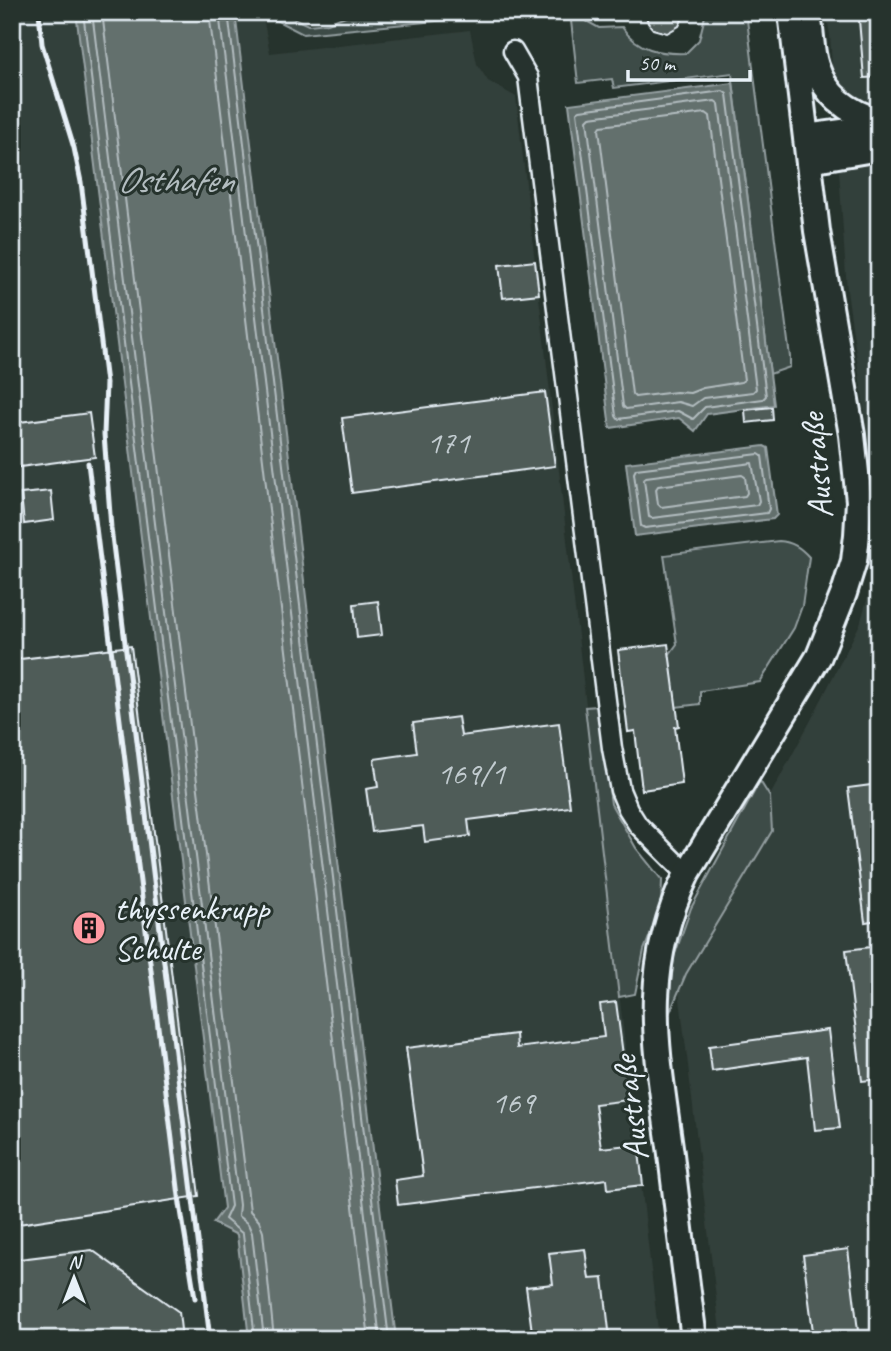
<svg xmlns="http://www.w3.org/2000/svg" width="891" height="1351" viewBox="0 0 891 1351" font-family="Caveat,sans-serif">
  <style>
    .built { fill: #333f3a }
    .green { fill: #3e4b47; stroke: #939ea0; stroke-width: 2 }
    .water { fill: #636f6d; stroke: #98a3a5; stroke-width: 2 }
    .lines { fill: none; stroke-linecap: round; stroke-linejoin: round }
    .shore { stroke: #b3bdc0; stroke-width: 2 }
    .building { fill: #505c59; stroke: #e8f1f8; stroke-width: 2 }
    .street-casing { stroke: #e8f1f8; stroke-width: 23 }
    .secondary-casing { stroke: #e8f1f8; stroke-width: 30 }
    .street { stroke: #26332d; stroke-width: 18 }
    .secondary { stroke: #26332d; stroke-width: 24 }
    .rail { stroke: #e8f1f8; stroke-width: 5 }
    .labels { text-anchor: middle; stroke-width: 6; stroke-linejoin: round; paint-order: stroke }
    .number-label { font-size: 32px; fill: #c2ccd0 }
    .street-label { font-size: 35px; fill: #e8f1f8; stroke: #26332d }
    .poi-label { font-size: 35px; fill: #e8f1f8; stroke: #26332d; text-anchor: start }
    .water-label { font-size: 37px; font-style: italic; fill: #b3bdc0; stroke: #26332d }
  </style>
  <rect width="100%" height="100%" fill="#26332d"/>
  <filter id="ink" filterUnits="userSpaceOnUse"><feTurbulence type="fractalNoise" baseFrequency=".0143" numOctaves="2"/><feDisplacementMap in="SourceGraphic" scale="14" xChannelSelector="R" yChannelSelector="G"/><feConvolveMatrix kernelMatrix="1 2 1 2 8 2 1 2 1" color-interpolation-filters="sRGB"/></filter>
  <g filter="url(#ink)">
    <path class="built" d="M12,12H76L224,1208L214,1223L237,1235L249,1339H12Z
      M235,12H262L270,53L470,30L477,64L488,81L516,97L659,1339H396Z
      M826,12H879V537L871,457L847,291L830,35Z
      M879,558V1339H721L679,991L687,949L811,720L860,624Z"/>
    <path class="green" d="M260,12H281L308,25L328,23L355,12H528L303,34Z
      M570,12L599,28L622,27C637,50 660,54 686,53L699,40L706,12H746L790,357V367L770,374L732,73L614,88L612,79L578,83Z
      M779,541C792,542 800,547 809,557L802,606L794,628L760,682L700,691V704L676,707L669,655L677,644L664,555Z
      M598,706L611,804L636,848L662,880L661,907L644,950L635,994L619,997L585,707Z
      M760,781L770,797L772,831L686,974L667,1019L674,957L691,908Z"/>
    <path class="water" d="M76,12H235L396,1339H249L237,1235L213,1223L224,1208Z
      M733,83L774,405L707,414L695,431L679,418L610,428L569,104Z
      M764,446L768,448L777,515L773,519L635,536L626,463Z"/>
    <g class="lines">
      <path class="shore" d="M83,12L231,1206L225,1219L243,1234L255,1339
        M92,12L239,1205L238,1216L248,1224L252,1233L264,1339
        M102,12L250,1211L259,1221L263,1232L274,1339
        M209,12L369,1339
        M219,12L380,1339
        M228,12L389,1339
        M723,91L727,94L766,396L763,399L705,407L693,419L678,411L618,419L616,416L577,112L580,110Z
        M715,101L719,104L756,389L753,392L703,398L692,406L678,402L626,409L623,406L587,120L590,117Z
        M706,113L710,116L744,380L741,382L703,388L690,393L676,392L635,397L632,394L599,129L601,126Z
        M759,454L762,456L769,509L767,513L645,528L641,526L634,473L636,469Z
        M752,463L759,501L757,505L652,518L649,517L644,480L646,477Z
        M742,475L745,477L747,493L745,496L661,507L658,504L656,489L658,486Z"/>
    </g>
    <path class="building" d="M645,12H686L679,26L667,33L653,29L648,23Z
      M879,19V77L864,78L859,20Z
      M535,261L539,294L503,298L499,265Z
      M545,392L555,466L352,493L342,418Z
      M772,407L773,420L746,423L745,410Z
      M89,413L95,457L12,468V423Z
      M51,491L54,520L24,524L21,494Z
      M378,601L382,635L357,638L354,604Z
      M668,644L679,726L675,727L682,784L642,790L635,731L628,732L618,650Z
      M131,646L199,1196L12,1225V660Z
      M458,717L461,736L559,723L570,807L468,820L470,836L425,842L423,826L372,832L366,789L378,787L374,759L417,753L413,723Z
      M879,784V920L865,922L848,788Z
      M879,946V1079L862,1081L846,950Z
      M616,1002L629,1100L595,1104L601,1148L638,1144L643,1185L608,1189L607,1179L398,1205L395,1180L423,1176L406,1048L516,1034L517,1048L604,1037L600,1004Z
      M828,1030L840,1128L815,1130L807,1057L712,1071L709,1046Z
      M585,1249L589,1279L603,1278L610,1339H545L544,1330L532,1332L526,1287L553,1284L549,1253Z
      M848,1249L859,1339H814L803,1255Z
      M92,1250L179,1312L182,1339H12V1260Z"/>
    <g class="lines">
      <defs>
        <path id="street" d="M513,51L528,77L612,748L620,790L628,809L638,825L687,874"/>
        <path id="secondary" d="M807,12C812,29 810,49 816,66C826,97 849,113 879,121
          M806,137L879,127
          M809,160L879,148
          M694,1339C686,1277 678,1216 671,1154C657,1050 639,973 687,874L819,656L844,593L854,561L857,535L859,501L852,435L817,231L791,12"/>
      </defs>
      <use href="#street" class="street-casing"/>
      <use href="#secondary" class="secondary-casing"/>
      <use href="#street" class="street"/>
      <use href="#secondary" class="secondary"/>
      <path class="rail" d="M39,12L42,44L74,148L81,182L106,383L104,434L111,528L210,1339
        M88,463L180,1204L195,1298"/>
    </g>
  </g>
  <defs>
    <symbol id="building-disc" viewBox="-11 -11 22 22"><circle r="9.5" fill="#ff9aa2" stroke="#26332d"/><path d="M-4-6H4V6H1V3H-1V6H-4ZM-2.5-4.3h1.7v1.8h-1.7ZM.8-4.3h1.7v1.8H.8ZM-2.5-1h1.7V.8h-1.7ZM.8-1h1.7V.8H.8Z" fill="#111"/></symbol>
  </defs>
  <g fill-rule="evenodd">
    <use href="#building-disc" x="70" y="909" width="38" height="38"/>
  </g>
  <g class="labels">
    <g class="number-label">
      <text x="448" y="453">171</text>
      <text x="471" y="784">169/1</text>
      <text x="513" y="1113">169</text>
    </g>
    <g class="street-label">
      <text transform="translate(816 466) rotate(-95)" y="12">Austraße</text>
      <text transform="translate(630 1108) rotate(-97)" y="12">Austraße</text>
    </g>
    <g class="poi-label">
      <text x="114" y="920">thyssenkrupp<tspan x="114" dy="40">Schulte</tspan></text>
    </g>
    <g class="water-label">
      <text x="175" y="192">Osthafen</text>
    </g>
  </g>
  <rect width="891" height="1351" fill="none" stroke="#26332d" stroke-width="42"/>
  <rect x="21" y="21" width="849" height="1309" fill="none" stroke="#e8f1f8" stroke-width="2.5" filter="url(#ink)"/>
  <g transform="translate(74 1278)" stroke="#26332d" stroke-width="5" paint-order="stroke">
  <path d="M0-5L12 26L0 18L-12 26Z" fill="#e8f1f8"/>
  <text y="-10" font-size="19" font-weight="bold" text-anchor="middle" fill="#e8f1f8">N</text>
  </g>
  <path d="M628 70v10h122v-10" fill="none" stroke="#e8f1f8" stroke-width="3.5"/>
  <text x="639" y="70" font-size="21" fill="#e8f1f8" stroke="#26332d" stroke-width="5" paint-order="stroke">50 m</text>
</svg>
